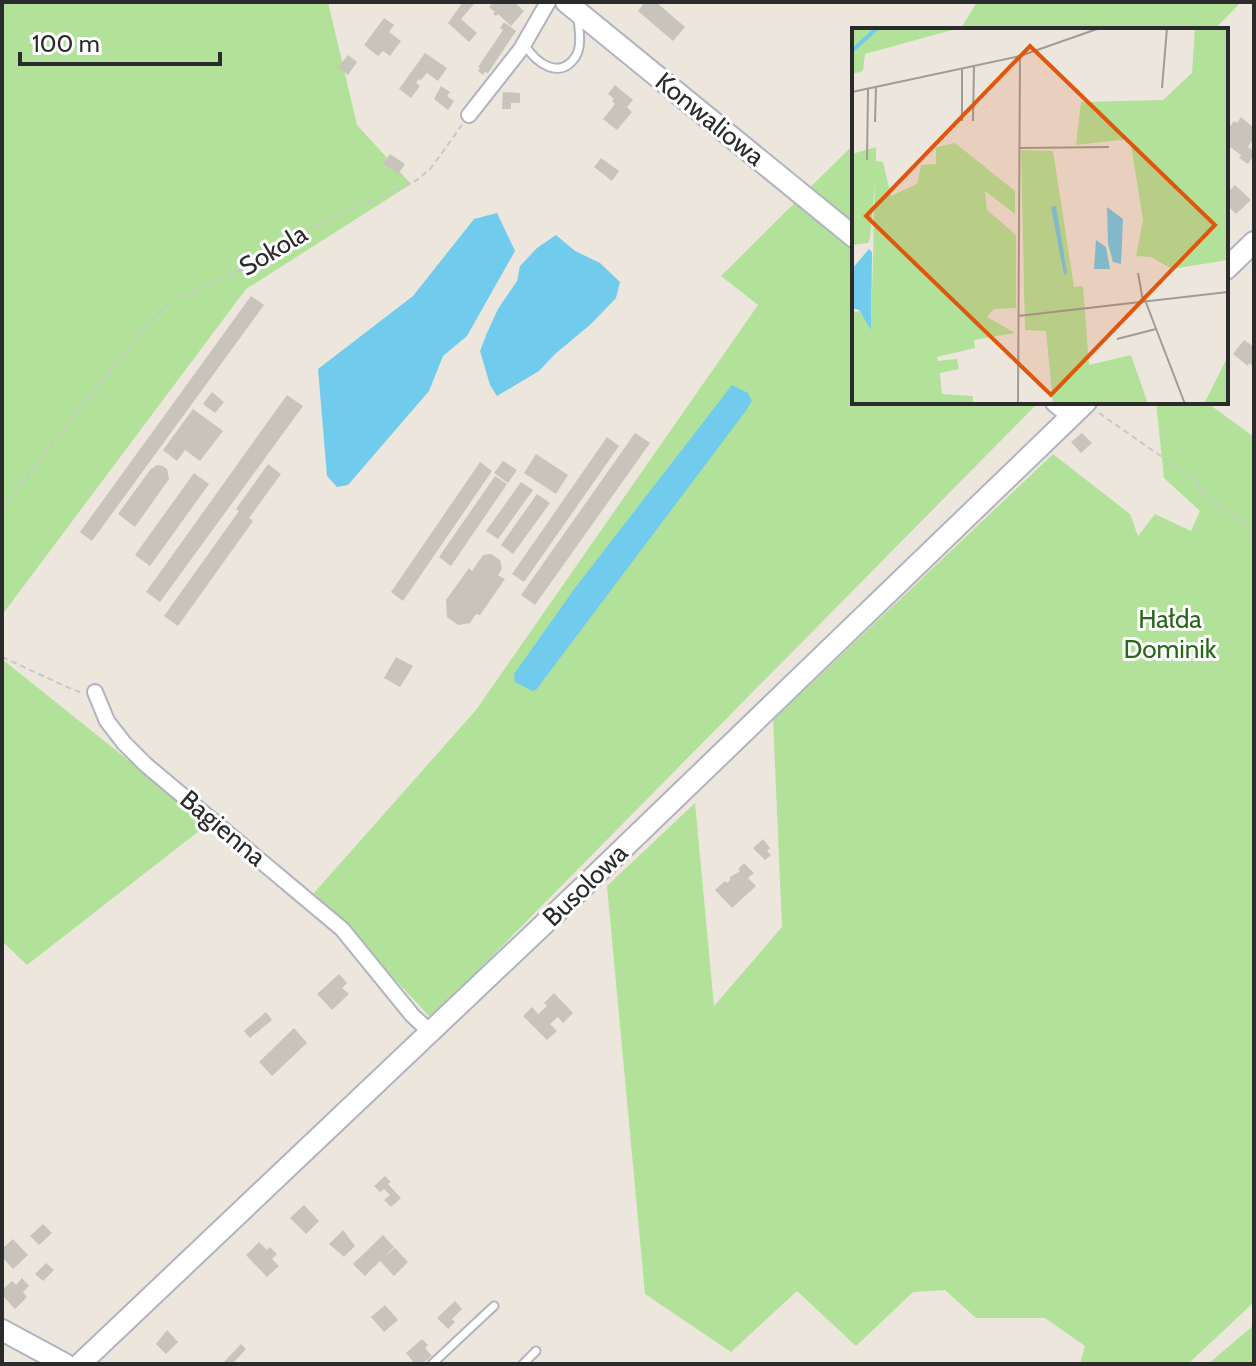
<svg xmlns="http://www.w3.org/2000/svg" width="1256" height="1366" viewBox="0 0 1256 1366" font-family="Cabin,sans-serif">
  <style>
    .green { fill: #b2e29a }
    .water { fill: #71cbed }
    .building { fill: #c8c4bb }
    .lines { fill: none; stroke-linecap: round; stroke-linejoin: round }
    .lane-casing { stroke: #b1b3be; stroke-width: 11 }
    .street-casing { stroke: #b1b3be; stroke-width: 18 }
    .secondary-casing { stroke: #b1b3be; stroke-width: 24 }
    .path { stroke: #c8c8c8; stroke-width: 2; stroke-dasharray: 6 4; stroke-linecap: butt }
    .lane { stroke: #fff; stroke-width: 7 }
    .street { stroke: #fff; stroke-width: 14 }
    .secondary { stroke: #fff; stroke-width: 20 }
    .labels { text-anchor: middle; stroke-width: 6; stroke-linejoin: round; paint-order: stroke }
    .street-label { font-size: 26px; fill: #2b2b2b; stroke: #fff }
    .park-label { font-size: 26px; fill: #2a671b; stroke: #fff }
    .inset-river { fill: none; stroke: #71cbed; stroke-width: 4 }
    .inset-road { fill: none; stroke: #9f9b96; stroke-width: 2 }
    .view { fill: #df570e; fill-opacity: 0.15; stroke: #df570e; stroke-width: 4 }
    .inset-edge { fill: none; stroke: #2b2b2b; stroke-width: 4 }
  </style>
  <rect width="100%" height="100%" fill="#ece6dd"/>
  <path class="green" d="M2,2H328L357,125L411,184L246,289L2,615Z
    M977,2H1241L1214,30H960Z
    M854,144V402H1039L431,1018L314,893L476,710L758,305L721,276Z
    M1156,402H1206L1254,437V1302L1188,1364H1080L1085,1346L1045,1318H976L945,1290L913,1292L856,1346L797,1291L731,1352L645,1294L607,886L695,803L714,1006L782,927L773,720L1053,454L1130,514L1138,536L1155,514L1191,531L1200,511L1164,478Z
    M2,659L208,824L27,965L2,941Z
    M1254,1325V1364H1208Z"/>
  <path class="water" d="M497,213L515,251L467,336L443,356L429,391L348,485L337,487L327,476L318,369L413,296L474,219Z
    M556,235L575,251L600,263L620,282L616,298L591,324L555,354L539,371L497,396L490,385L480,351L487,333L498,309L517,281L520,266L537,248Z
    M732,385L748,393L752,401L745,412L536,690L532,691L515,682L514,674L575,588Z"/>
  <path class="building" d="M463,2H472L474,4L461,19L477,33L469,42L448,23Z
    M493,2H514L524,11L511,26L498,14L496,16L493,14L495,12L489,7Z
    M645,2H656L685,27L673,41L638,11Z
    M384,18L394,25L389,32L401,41L390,56L383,51L378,56L364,45Z
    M504,22L516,31L488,73L485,72L483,75L478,71L480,68L478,67L503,30L500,28Z
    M425,53L447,68L438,81L427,73L421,80L419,79L416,83L420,86L411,98L399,89Z
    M348,55L357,62L348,75L338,67Z
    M615,85L633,100L627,107L632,112L617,130L603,119L615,104L612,101L614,99L608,94Z
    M441,86L450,92L447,96L454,101L448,110L434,99Z
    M503,92L520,93V103H511V109H502Z
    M1241,117L1254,128V138L1248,147L1254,151V155L1248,164L1239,158L1241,155L1226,144V132L1234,121L1237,123Z
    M390,154L405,164L398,174L383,164Z
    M601,158L619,171L612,181L594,167Z
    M1226,185L1230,190L1235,185L1251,200L1236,214L1226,204Z
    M251,296L264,305L92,541L80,532Z
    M1244,340L1254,347V367L1249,363L1248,366L1233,354Z
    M212,392L224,402L215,413L203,404Z
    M287,395L303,406L160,602L146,592Z
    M193,409L223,431L200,461L185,450L177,461L163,450Z
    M635,433L650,443L535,605L521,595Z
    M1082,433L1092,443L1081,453L1071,442Z
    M607,437L619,446L524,582L512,574Z
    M536,454L568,475L556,494L524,473Z
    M503,461L517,470L508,483L494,473Z
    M480,462L492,471L403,601L391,592Z
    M268,464L281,474L249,518L253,521L178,626L164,616L239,511L236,509Z
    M157,465L163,466L167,469L169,479L135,527L118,514L150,470Z
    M194,473L209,484L150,566L135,555Z
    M495,476L507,484L451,566L439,557Z
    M521,482L533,490L498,539L486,531Z
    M537,494L550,503L513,554L501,545Z
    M491,554L500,560L502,569L498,575L505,579L480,615L476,614L470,623L458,625L447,617L446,600L469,568L472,571L483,555Z
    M396,657L413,666L400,687L384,678Z
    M763,839L770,848L767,851L771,855L765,860L753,848Z
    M744,863L754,873L748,878L756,886L732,908L715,890L725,881L727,883L730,880V877L737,873L740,871L738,869Z
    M339,974L347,983L342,988L349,994L332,1010L317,994Z
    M554,993L573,1013L563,1023L558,1017L550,1024L557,1031L547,1040L523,1016L532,1007L538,1014L547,1006L544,1003Z
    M266,1012L272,1020L250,1038L244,1031Z
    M294,1028L307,1043L272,1076L259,1062Z
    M385,1176L391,1182L388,1184L401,1198L391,1207L384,1200L390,1195L384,1189L380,1192L374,1186Z
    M304,1205L319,1221L306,1234L290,1218Z
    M43,1224L52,1233L39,1245L30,1236Z
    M343,1230L355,1246L344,1257L329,1244Z
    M383,1235L394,1247L383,1258L395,1248L408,1262L394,1276L380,1261L365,1276L353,1264Z
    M13,1239L28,1255L13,1269L2,1257V1249Z
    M259,1242L267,1250L270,1247L277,1254L272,1259L279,1266L267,1277L246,1255Z
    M46,1263L54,1270L43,1281L35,1274Z
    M22,1278L29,1286L23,1292L27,1297L15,1309L2,1295V1290L12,1281L16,1285Z
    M455,1301L462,1309L452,1319L455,1322L448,1329L437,1318Z
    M385,1305L398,1320L384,1332L371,1317Z
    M167,1330L178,1342L166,1354L156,1344Z
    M422,1339L428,1345L425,1348L432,1356L422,1364H415L406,1353Z
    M241,1344L246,1349L233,1363L234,1364H222Z"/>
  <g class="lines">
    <defs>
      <path id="lane" d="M525,45C536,63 560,81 576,56C582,45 579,30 578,18
        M432,1364L494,1306
        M523,1364L536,1351"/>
      <path id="street" d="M469,115L521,49L548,2
        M95,692L107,721L124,743L146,765L342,929L412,1015L429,1031"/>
      <path id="secondary" d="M566,2L854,237
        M1226,269L1254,242
        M1056,402L1072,415
        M2,1330L65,1364
        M80,1364L581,889L1086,402"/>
    </defs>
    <use href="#lane" class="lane-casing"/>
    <use href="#street" class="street-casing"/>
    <use href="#secondary" class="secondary-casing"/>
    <path class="path" d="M1099,413L1198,482L1201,492L1205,496L1254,531
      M2,509L45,452L155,316L174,300L276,254L293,237L314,225L389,194L417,180L431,168L462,125
      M2,657L67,687L82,693"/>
    <use href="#lane" class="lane"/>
    <use href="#street" class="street"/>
    <use href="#secondary" class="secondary"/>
  </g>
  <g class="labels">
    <g class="street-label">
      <text transform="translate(710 119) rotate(39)" y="9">Konwaliowa</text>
      <text transform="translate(273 250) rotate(-31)" y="9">Sokola</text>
      <text transform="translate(223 828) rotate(40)" y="9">Bagienna</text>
      <text transform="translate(585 885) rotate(-44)" y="9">Busolowa</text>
    </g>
    <g class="park-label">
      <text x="1170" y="628">Hałda<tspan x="1170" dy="30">Dominik</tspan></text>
    </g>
  </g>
  <g transform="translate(852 28)">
    <rect width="376" height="376" fill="#ece6dd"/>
    <path d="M0,0H107L13,26L11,43L0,46ZM343,0H376V232L320,241L299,229L284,228L291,192L278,111L224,117L229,74L311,72L340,45ZM103,115L163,163V186L133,163L135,182L164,207V280L142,281L135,289L163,305L122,312L123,320L85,329L86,333L105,331L107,341L88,345L90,366L121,368V376H0V285L7,283L19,300L23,155L18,210L16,215L0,217V126L24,119V133L31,134L39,168L65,156L69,137L84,136V119ZM169,122L201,123L222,259L231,258L237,337L279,327L296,376H201L194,303L173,302ZM376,328V376L353,374Z" fill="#b2e29a"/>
    <path d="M204,178L215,245L212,247L199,179ZM255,179L271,191L269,236L261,234L256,216ZM244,212L254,219L258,241H242ZM17,221L20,224L19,302L7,282L0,280V241Z" fill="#71cbed"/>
    <path class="inset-river" d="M0,23L25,0"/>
    <path class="inset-road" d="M310,60L315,0M0,64L168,28L248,0M110,93V40M121,93L122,37M23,94L24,59M167,120L257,119M15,132L16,61M286,245L291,273M293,272L333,376M166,288L376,264M265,311L304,301M166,376L168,28"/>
    <path class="view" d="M178,18L363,197L199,367L14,188Z"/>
    <rect width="376" height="376" class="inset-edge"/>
  </g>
  <rect width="1256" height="1366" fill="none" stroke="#2b2b2b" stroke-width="8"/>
  <path d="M20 52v12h200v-12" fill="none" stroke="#2b2b2b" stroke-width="4"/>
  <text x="32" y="52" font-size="24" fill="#2b2b2b" stroke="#ffffff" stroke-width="6" paint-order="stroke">100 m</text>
</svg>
